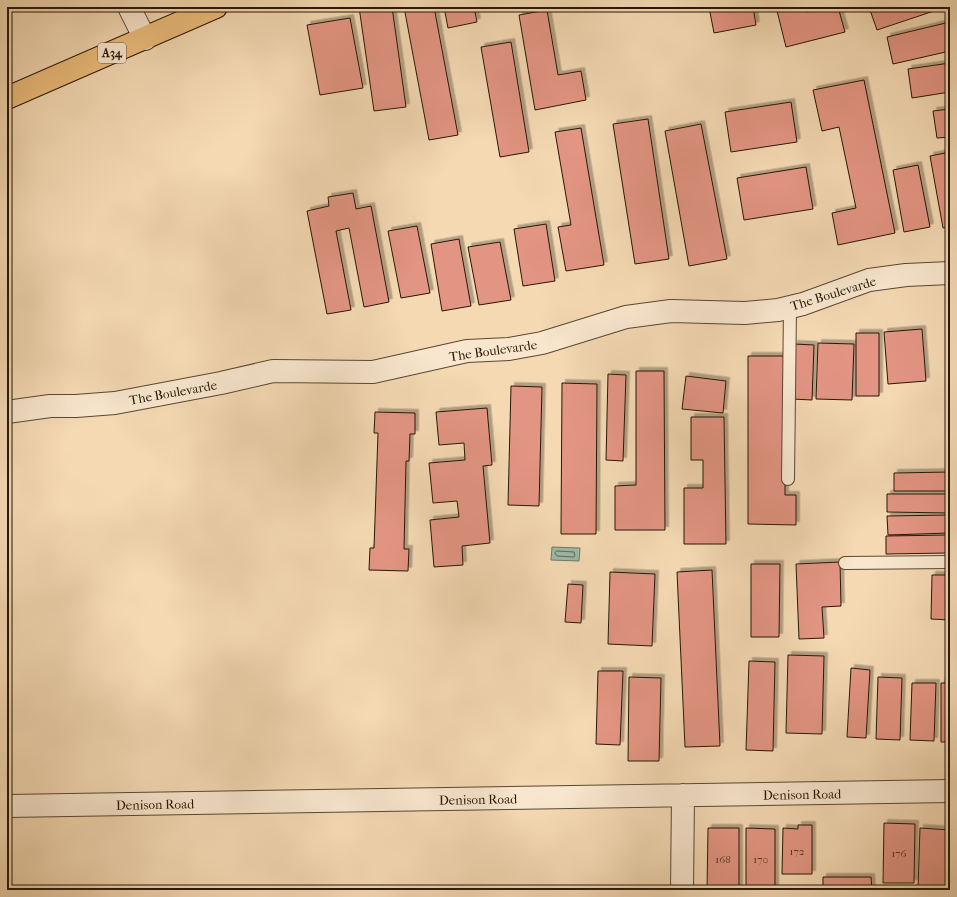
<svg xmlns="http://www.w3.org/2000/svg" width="957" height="897" viewBox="0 0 957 897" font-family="'IM FELL French Canon',serif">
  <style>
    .water { fill: #9cbaa9; stroke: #6d7968 }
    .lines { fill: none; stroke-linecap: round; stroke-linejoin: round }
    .shore { stroke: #626858; stroke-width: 1 }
    .building { fill: #e39583; stroke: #271706; filter: url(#shadow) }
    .lane-casing { stroke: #5a4831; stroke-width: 14 }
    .street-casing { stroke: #5a4831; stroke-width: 24 }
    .highway-casing { stroke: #271706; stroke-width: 24 }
    .lane { stroke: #f8e6ce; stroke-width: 12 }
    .street { stroke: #f8e6ce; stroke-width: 22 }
    .highway { stroke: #eabc7a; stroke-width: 22 }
    .labels { text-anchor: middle; stroke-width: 3; stroke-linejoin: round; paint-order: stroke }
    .number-label { font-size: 11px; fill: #563625 }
    .shield { fill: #f8e6ce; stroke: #665542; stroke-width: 1 }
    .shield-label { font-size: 12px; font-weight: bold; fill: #271706 }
    .street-label { font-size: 13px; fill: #271706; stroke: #f8e6ce }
  </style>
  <defs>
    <filter id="shadow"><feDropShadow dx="3.5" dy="-3.5" stdDeviation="0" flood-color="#0004"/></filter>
  </defs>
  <rect width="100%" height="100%" fill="#f4d9b3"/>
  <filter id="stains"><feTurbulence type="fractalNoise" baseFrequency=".005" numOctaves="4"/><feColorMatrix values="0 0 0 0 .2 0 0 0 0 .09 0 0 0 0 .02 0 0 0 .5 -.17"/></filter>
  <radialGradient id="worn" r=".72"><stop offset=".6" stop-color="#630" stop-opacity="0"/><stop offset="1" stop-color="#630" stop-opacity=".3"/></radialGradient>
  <path class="water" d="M552,547L580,548L579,561L551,560Z"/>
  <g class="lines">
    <path class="shore" d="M557,551L574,552L575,556L573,557L557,556L555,553Z"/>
  </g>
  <path class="building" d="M359,7H392L406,107L374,111Z
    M404,7H434L458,135L429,140Z
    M444,7H474L477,22L448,28Z
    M709,7H753L756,25L714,33Z
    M776,7H806L807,12L825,7H838L845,32L786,47Z
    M869,7H946L877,30Z
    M547,10L558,75L581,71L586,100L535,110L519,15Z
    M350,18L363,88L320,95L307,25Z
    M950,22V51L893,64L887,37Z
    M511,42L529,152L500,157L481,47Z
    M950,63V92L912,98L908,69Z
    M864,80L895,233L838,245L832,213L856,208L839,127L822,131L813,90Z
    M791,102L797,142L731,152L725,112Z
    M950,109V137L937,138L933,111Z
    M648,119L669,259L635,264L613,124Z
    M701,124L727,259L689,266L665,131Z
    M581,128L604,265L566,271L558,227L571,225L555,132Z
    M950,152V227L943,228L930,156Z
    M918,165L930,227L904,232L893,170Z
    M806,167L813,209L744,220L737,178Z
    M353,193L356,209L371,206L389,302L364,307L349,228L336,231L351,310L327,314L307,211L329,206L328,197Z
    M546,224L555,281L523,286L514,229Z
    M417,226L430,293L401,298L388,231Z
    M459,239L471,306L442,311L431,244Z
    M500,242L511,300L479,305L468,247Z
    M922,329L926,381L888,384L884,332Z
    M856,333H879V396H856Z
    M818,343L854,344L852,400L816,399Z
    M794,344L814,345L812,400L792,399Z
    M748,356H785V495H796V525L748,524Z
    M636,371H664L665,530H615V486L636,485Z
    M608,374L626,375L623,461L606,460Z
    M686,376L726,381L723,413L682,409Z
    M562,383L597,384L596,534H561Z
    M511,386L542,387L539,506L508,505Z
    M487,408L492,465L483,466L490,543L462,546L463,565L434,567L430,520L459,517L457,501L433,503L429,463L465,460L464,443L439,445L436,412Z
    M375,412L415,413V434H410L409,461H406L404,549H409L408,571L369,570L370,548H374L378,433H374Z
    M691,417H724L726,544H684V488H703V460H691Z
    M950,472V491H894V473Z
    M887,494H950V513L887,512Z
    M950,515V533L888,535L887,516Z
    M949,535V553L886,554V536Z
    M840,562L841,606L822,607L824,638L799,639L796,564Z
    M751,564H780L779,637H751Z
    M712,570L720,746L685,747L677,572Z
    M610,572L655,574L652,646L608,644Z
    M932,575H950V620L931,619Z
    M568,584L583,585L581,623L565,622Z
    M788,655L824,656L822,734L786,733Z
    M749,661L775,662L773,751L746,750Z
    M851,668L870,670L866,738L847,737Z
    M598,671H623L620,745L596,744Z
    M629,677L661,678L659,761H628Z
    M878,677L902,678L900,740L876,739Z
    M912,683H936L934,741L910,740Z
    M941,683H950V742H941Z
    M884,823L915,824L914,883H883Z
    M798,825H812V874H782L783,828L798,829Z
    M708,828H739V890H707Z
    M746,828L775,829V890H746Z
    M920,828L950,830L948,890L918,888Z
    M823,877H871L872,890H823Z"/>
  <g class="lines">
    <defs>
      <path id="lane" d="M788,479L790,307
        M845,563L950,562"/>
      <path id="street" d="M129,7L145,39
        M7,412L50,406H76L115,403L221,383L273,371L373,372L467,351L509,349L542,343L626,317L671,311L745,313L778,310L803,304L869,280L906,275L950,273
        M7,806L950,791
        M682,890L683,795"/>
      <path id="highway" d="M7,98L216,7"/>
    </defs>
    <use href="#lane" class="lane-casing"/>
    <use href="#street" class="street-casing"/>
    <use href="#highway" class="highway-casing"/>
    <use href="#lane" class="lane"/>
    <use href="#street" class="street"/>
    <use href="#highway" class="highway"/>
  </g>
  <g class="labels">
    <g class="number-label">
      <text x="797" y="855">172</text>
      <text x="899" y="857">176</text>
      <text x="723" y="863">168</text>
      <text x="761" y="863">170</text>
    </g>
    <rect class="shield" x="98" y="43" width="28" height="20" rx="3"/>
    <g class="shield-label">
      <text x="112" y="57">A34</text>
    </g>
    <g class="street-label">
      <text transform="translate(833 293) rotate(-17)" y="5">The Boulevarde</text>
      <text transform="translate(493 350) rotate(-8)" y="5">The Boulevarde</text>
      <text transform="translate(173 392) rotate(-10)" y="5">The Boulevarde</text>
      <text transform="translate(802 794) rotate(-1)" y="5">Denison Road</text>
      <text transform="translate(478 799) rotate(-1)" y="5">Denison Road</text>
      <text transform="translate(155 804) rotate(-1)" y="5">Denison Road</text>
    </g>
  </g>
  <rect width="957" height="897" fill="none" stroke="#f4d9b3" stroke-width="24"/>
  <rect x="8" y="8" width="941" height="881" fill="none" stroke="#271706" stroke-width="2"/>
  <rect x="12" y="12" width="933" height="873" fill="none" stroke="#271706"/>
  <rect width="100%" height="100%" filter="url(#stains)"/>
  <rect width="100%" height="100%" fill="url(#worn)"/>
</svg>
